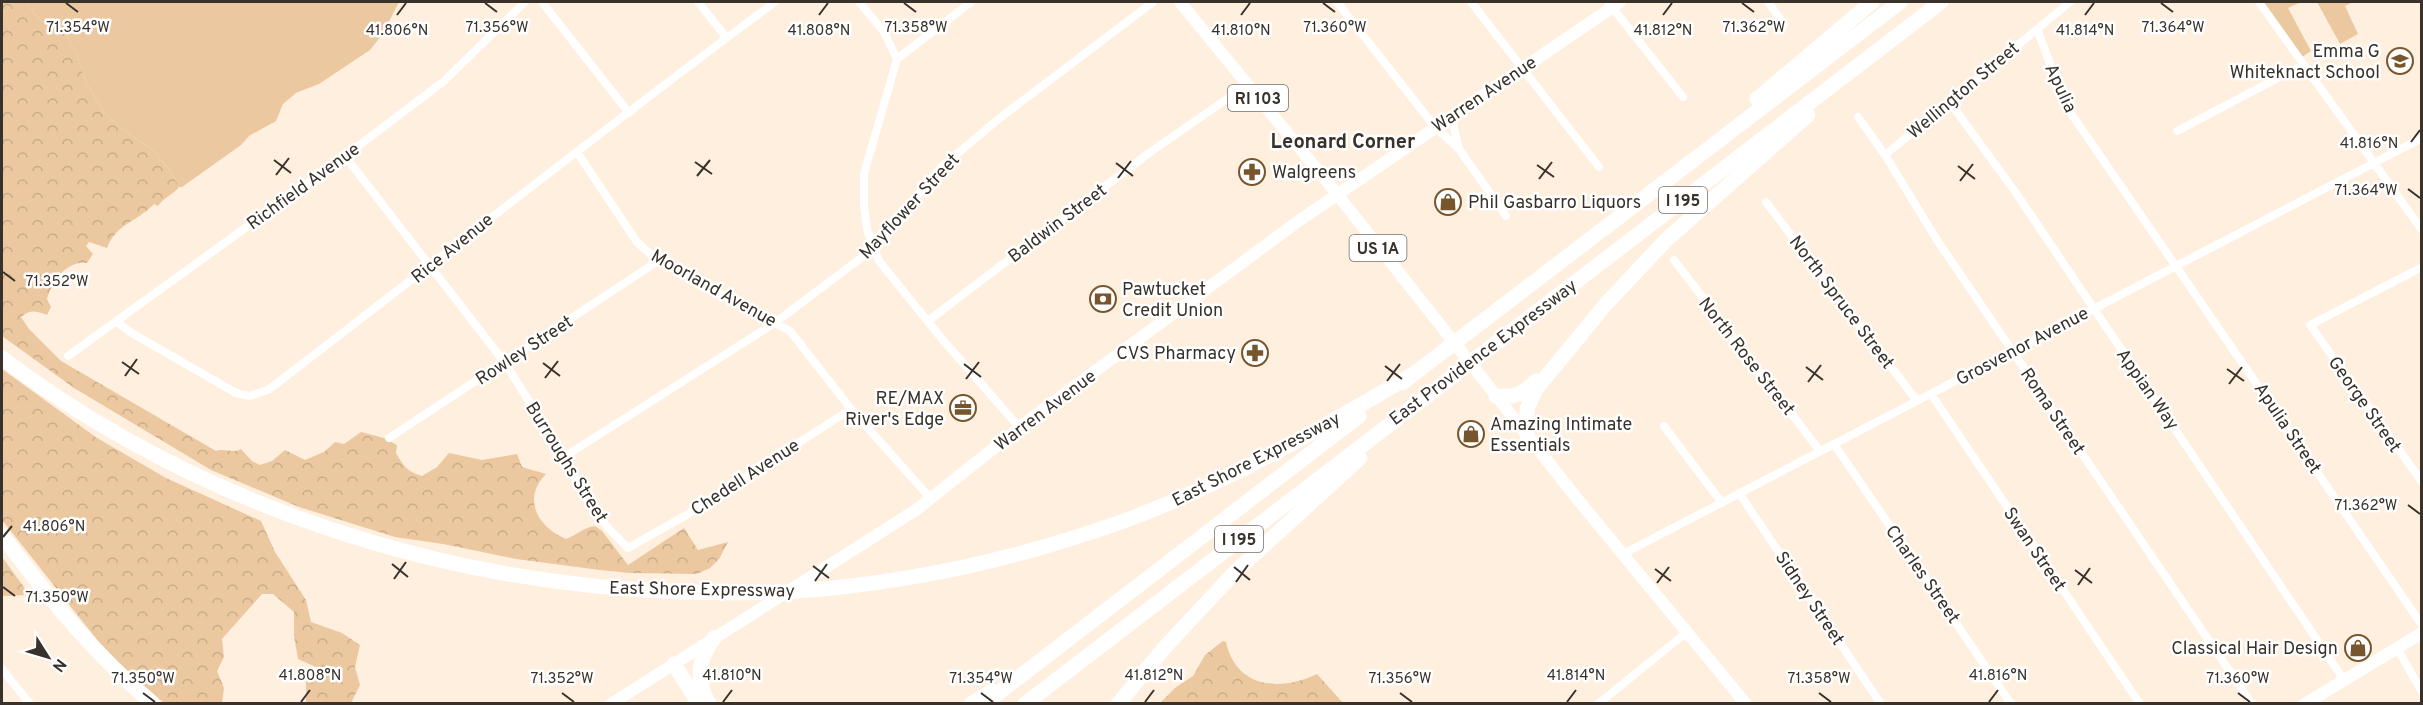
<svg xmlns="http://www.w3.org/2000/svg" width="2423" height="705" viewBox="0 0 2423 705" font-family="Overpass,sans-serif">
  <style>
    .green { fill: #ebc8a0 }
    .forest { fill: url(#forest-crowns) }
    .lines { fill: none; stroke-linecap: round; stroke-linejoin: round }
    .minor { stroke: #fff; stroke-width: 8 }
    .secondary { stroke: #fff; stroke-width: 12 }
    .primary { stroke: #fff; stroke-width: 12 }
    .motorway { stroke: #fff; stroke-width: 15 }
    .ticks { fill: none; stroke: #38322b; stroke-width: 2 }
    .labels { text-anchor: middle; stroke-width: 5; stroke-linejoin: round; paint-order: stroke }
    .shield { fill: #fff; stroke: #74706b; stroke-width: 1.5 }
    .shield-label { font-size: 16px; font-weight: bold; fill: #38322b }
    .poi-label { font-size: 18px; fill: #38322b; stroke: #fff; text-anchor: end }
    .street-label { font-size: 18px; fill: #38322b; stroke: #fff }
    .neighbourhood-label { font-size: 20px; font-weight: bold; fill: #38322b; stroke: #fff }
    .ticks-label { font-size: 15px; text-anchor: middle; fill: #38322b; stroke: #fff; stroke-width: 5; stroke-linejoin: round; paint-order: stroke }
  </style>
  <defs>
    <pattern id="forest-crowns" width="20" height="18" patternUnits="userSpaceOnUse" patternTransform="scale(1.5)"><rect width="20" height="18" fill="#ebc8a0"/><path d="M2 6a3 3 0 1 1 6 0M12 15a3 3 0 1 1 6 0" fill="none" stroke="#caac8a"/></pattern>
  </defs>
  <rect width="100%" height="100%" fill="#ffefde"/>
  <path class="green" d="M25,2H399L382,35L370,50L319,84L296,93L283,104L276,121L249,136L241,145L182,187H179L171,172L153,150L122,129L104,113L86,82L76,53L66,34L41,21Z
    M2258,2H2301L2288,8L2311,51L2299,59Z
    M2317,2H2353L2345,6L2358,34L2340,44Z"/>
  <path class="forest" d="M2,2H25L41,21L66,34L76,53L86,82L104,113L122,129L153,150L171,172L179,187C174,194 164,197 158,206L154,204C137,222 117,223 107,248L89,242L86,246L93,254L87,263C67,260 52,281 47,299L51,307L47,315C36,311 30,309 21,317L29,329L61,361L216,451C225,448 232,454 241,449L252,461L260,465L272,461L285,450L305,460L324,452L335,442L344,444L361,432L384,438L397,445L396,453C403,466 408,472 422,476L437,467L449,453L482,460L517,454L522,467L546,474C522,498 537,527 566,539C577,535 584,527 595,526L602,531L628,565L684,528L698,550L728,542L719,559L710,568L697,574L630,573L600,570L516,559L443,544L395,537L299,507L211,470L74,388L2,336Z
    M2,369L97,438L166,478L261,521L275,552L306,600L311,622L342,633L360,645L355,667L360,685L351,703H306V681L318,668L298,659L294,636V612L273,594H262L222,639L224,657L217,671L224,688L222,703H164L110,656L2,520Z
    M2,557L29,594V595L2,596Z
    M1223,641L1226,642C1236,688 1280,692 1317,674L1343,703H1160L1175,688L1193,676L1205,655Z"/>
  <g class="lines">
    <path class="minor" d="M542,2L629,113
      M698,2L726,37
      M859,2L884,32L897,59L864,174V206L867,229L879,261L942,339L1020,428
      M1337,2L1435,127L1459,149L1451,116
      M1471,2L1599,167
      M1608,2L1683,97
      M1768,2L1784,24
      M2259,2L2422,230
      M2037,29L2066,106L2422,625
      M897,59L971,2
      M1949,101L2016,193L2344,680
      M1858,117L1885,155L1937,240L2252,704
      M2177,131L2303,65
      M1459,149L1506,216
      M577,152L637,242L658,261L790,331L851,409L931,499
      M1885,155L2070,2
      M345,156L505,363L564,457L587,499L608,528L628,548L690,513L851,409
      M1766,202L1917,401
      M1674,260L1820,451
      M2422,267L2310,325L2422,482
      M116,321L130,332L236,393L249,396L268,390C437,261 604,128 775,2
      M928,321L1149,153L1247,85
      M68,356L345,156L444,81L525,2
      M1931,394L2140,704
      M1664,426L1722,503
      M389,438L658,261
      M1834,444L2011,704
      M564,457L776,322L873,249L940,168L1001,117L1153,2
      M1739,493L1881,704
      M1623,554L2422,138
      M2397,648L2422,692
      M2,669L30,704
      M1598,704L1687,632"/>
    <path class="secondary" d="M611,704L916,510L1041,411L1300,220L1620,2
      M2305,704L2422,633"/>
    <path class="primary" d="M1180,2L1337,194L1579,501L1746,704"/>
    <path class="motorway" d="M1757,99L1872,2
      M2,358C197,505 440,584 683,592C721,593 759,594 797,591C907,583 1017,559 1121,522C1223,485 1317,431 1410,376
      M1402,383L1900,2
      M1496,396C1516,397 1521,395 1536,381
      M1527,435V409L1536,389L1606,304L1666,240L1808,115
      M2,535C47,596 94,654 153,704
      M674,664L699,704
      M709,704C695,679 698,660 714,638
      M971,704L992,691
      M984,704L1359,416
      M1025,704L1941,2
      M1118,704L1166,646L1237,570L1360,458"/>
  </g>
  <path class="ticks" d="M66,3L78,12M485,3L497,12M904,3L916,12M1323,3L1335,12M1742,3L1754,12M2161,3L2173,12M397,15L406,3M819,15L828,3M1241,15L1250,3M1663,15L1672,3M2085,15L2094,3M2411,142L2420,130M274,160L291,173M695,162L712,174M1116,163L1133,176M1537,165L1554,177M1958,166L1975,179M276,175L289,158M697,176L710,160M1118,178L1131,161M1539,179L1552,162M1960,181L1973,164M2408,189L2420,198M3,272L15,281M122,362L139,374M543,363L560,376M964,364L981,377M1385,366L1402,379M1806,367L1823,380M2227,369L2244,381M125,376L137,359M545,378L558,361M966,379L979,362M1387,381L1400,364M1808,382L1821,365M2229,384L2242,367M2408,505L2420,514M3,537L12,526M392,564L408,577M813,566L829,578M1234,567L1250,580M1655,569L1671,581M2075,570L2092,583M394,579L406,562M815,581L827,564M1236,582L1248,565M1657,583L1669,567M2078,585L2090,568M3,587L15,596M143,693L155,702M562,693L574,702M981,693L993,702M1400,693L1412,702M1819,693L1831,702M2238,693L2250,702M301,702L310,690M723,702L732,690M1145,702L1154,690M1567,702L1576,690M1989,702L1998,690"/>
  <defs>
    <symbol id="school-ring" viewBox="-11 -11 22 22"><circle r="9.5" fill="#fff" stroke="#77562d" stroke-width="1.5"/><path d="M0-5L7-2L0 1L-7-2ZM-4 1L0 2.5L4 1V4Q0 6-4 4Z" fill="#77562d"/></symbol>
    <symbol id="pharmacy-ring" viewBox="-11 -11 22 22"><circle r="9.5" fill="#fff" stroke="#77562d" stroke-width="1.5"/><path d="M-2-6h4v4h4v4h-4v4h-4v-4h-4v-4h4Z" fill="#77562d"/></symbol>
    <symbol id="shop-ring" viewBox="-11 -11 22 22"><circle r="9.5" fill="#fff" stroke="#77562d" stroke-width="1.5"/><path d="M-5-2.5h2.3a2.7 3.5 0 0 1 5.4 0H5L5.5 6h-11ZM-1.5-2.5h3a1.5 2.3 0 0 0-3 0Z" fill="#77562d"/></symbol>
    <symbol id="bank-ring" viewBox="-11 -11 22 22"><circle r="9.5" fill="#fff" stroke="#77562d" stroke-width="1.5"/><path d="M-6-4H6V4H-6ZM0-2.3a2.3 2.3 0 1 0 0 4.6a2.3 2.3 0 1 0 0-4.6Z" fill="#77562d"/></symbol>
    <symbol id="office-ring" viewBox="-11 -11 22 22"><circle r="9.5" fill="#fff" stroke="#77562d" stroke-width="1.5"/><path d="M-6-3h4V-5.5h4V-3h4V5H-6ZM-1-4.5V-3h2v-1.5ZM-6 0V1H6V0Z" fill="#77562d"/></symbol>
  </defs>
  <g fill-rule="evenodd">
    <use href="#school-ring" x="2385" y="46" width="30" height="30"/>
    <use href="#pharmacy-ring" x="1237" y="157" width="30" height="30"/>
    <use href="#shop-ring" x="1433" y="187" width="30" height="30"/>
    <use href="#bank-ring" x="1088" y="284" width="30" height="30"/>
    <use href="#pharmacy-ring" x="1240" y="338" width="30" height="30"/>
    <use href="#office-ring" x="948" y="393" width="30" height="30"/>
    <use href="#shop-ring" x="1456" y="419" width="30" height="30"/>
    <use href="#shop-ring" x="2343" y="633" width="30" height="30"/>
  </g>
  <g class="labels">
    <g class="shield">
      <rect x="1228" y="85" width="60" height="26" rx="4.5"/>
      <rect x="1659" y="187" width="48" height="26" rx="4.5"/>
      <rect x="1349.5" y="235" width="57" height="26" rx="4.5"/>
      <rect x="1215" y="526" width="48" height="26" rx="4.5"/>
    </g>
    <g class="shield-label">
      <text x="1258" y="104">RI 103</text>
      <text x="1683" y="206">I 195</text>
      <text x="1378" y="254">US 1A</text>
      <text x="1239" y="545">I 195</text>
    </g>
    <g class="poi-label">
      <text x="2380" y="57">Emma G<tspan x="2380" dy="21">Whiteknact School</tspan></text>
      <text x="1272" y="178" text-anchor="start">Walgreens</text>
      <text x="1468" y="208" text-anchor="start">Phil Gasbarro Liquors</text>
      <text x="1122" y="295" text-anchor="start">Pawtucket<tspan x="1122" dy="21">Credit Union</tspan></text>
      <text x="1236" y="359">CVS Pharmacy</text>
      <text x="944" y="404">RE/MAX<tspan x="944" dy="21">River's Edge</tspan></text>
      <text x="1490" y="430" text-anchor="start">Amazing Intimate<tspan x="1490" dy="21">Essentials</tspan></text>
      <text x="2338" y="654">Classical Hair Design</text>
    </g>
    <g class="street-label">
      <text transform="translate(2061 88) rotate(65)" y="6">Apulia</text>
      <text transform="translate(1963 90) rotate(-40)" y="6">Wellington Street</text>
      <text transform="translate(1484 94) rotate(-34)" y="6">Warren Avenue</text>
      <text transform="translate(303 186) rotate(-36)" y="6">Richfield Avenue</text>
      <text transform="translate(909 206) rotate(-47)" y="6">Mayflower Street</text>
      <text transform="translate(1057 223) rotate(-37)" y="6">Baldwin Street</text>
      <text transform="translate(452 248) rotate(-39)" y="6">Rice Avenue</text>
      <text transform="translate(714 288) rotate(29)" y="6">Moorland Avenue</text>
      <text transform="translate(1842 302) rotate(53)" y="6">North Spruce Street</text>
      <text transform="translate(2022 346) rotate(-28)" y="6">Grosvenor Avenue</text>
      <text transform="translate(524 350) rotate(-33)" y="6">Rowley Street</text>
      <text transform="translate(1483 352) rotate(-37)" y="6">East Providence Expressway</text>
      <text transform="translate(1747 356) rotate(52)" y="6">North Rose Street</text>
      <text transform="translate(2148 389) rotate(55)" y="6">Appian Way</text>
      <text transform="translate(2365 404) rotate(55)" y="6">George Street</text>
      <text transform="translate(1045 410) rotate(-37)" y="6">Warren Avenue</text>
      <text transform="translate(2053 411) rotate(56)" y="6">Roma Street</text>
      <text transform="translate(2288 428) rotate(56)" y="6">Apulia Street</text>
      <text transform="translate(1256 459) rotate(-27)" y="6">East Shore Expressway</text>
      <text transform="translate(567 462) rotate(58)" y="6">Burroughs Street</text>
      <text transform="translate(745 477) rotate(-33)" y="6">Chedell Avenue</text>
      <text transform="translate(2035 549) rotate(56)" y="6">Swan Street</text>
      <text transform="translate(1923 574) rotate(55)" y="6">Charles Street</text>
      <text transform="translate(702 589) rotate(1)" y="6">East Shore Expressway</text>
      <text transform="translate(1810 598) rotate(56)" y="6">Sidney Street</text>
    </g>
    <g class="neighbourhood-label">
      <text x="1343" y="148">Leonard Corner</text>
    </g>
  </g>
  <g class="ticks-label">
    <text x="78" y="32">71.354°W</text>
    <text x="497" y="32">71.356°W</text>
    <text x="1335" y="32">71.360°W</text>
    <text x="1754" y="32">71.362°W</text>
    <text x="2173" y="32">71.364°W</text>
    <text x="916" y="32">71.358°W</text>
    <text x="397" y="35">41.806°N</text>
    <text x="819" y="35">41.808°N</text>
    <text x="1241" y="35">41.810°N</text>
    <text x="1663" y="35">41.812°N</text>
    <text x="2085" y="35">41.814°N</text>
    <text x="2369" y="148">41.816°N</text>
    <text x="2366" y="195">71.364°W</text>
    <text x="57" y="286">71.352°W</text>
    <text x="2366" y="510">71.362°W</text>
    <text x="54" y="531">41.806°N</text>
    <text x="57" y="602">71.350°W</text>
    <text x="310" y="680">41.808°N</text>
    <text x="732" y="680">41.810°N</text>
    <text x="1154" y="680">41.812°N</text>
    <text x="1576" y="680">41.814°N</text>
    <text x="1998" y="680">41.816°N</text>
    <text x="143" y="683">71.350°W</text>
    <text x="562" y="683">71.352°W</text>
    <text x="981" y="683">71.354°W</text>
    <text x="1400" y="683">71.356°W</text>
    <text x="1819" y="683">71.358°W</text>
    <text x="2238" y="683">71.360°W</text>
  </g>
  <rect width="2423" height="705" fill="none" stroke="#38322b" stroke-width="6"/>
  <g transform="translate(48 657) rotate(127)" stroke="#ffffff" stroke-width="4.5" paint-order="stroke">
  <path d="M0-4.5L10 22L0 15L-10 22Z" fill="#38322b"/>
  <text y="-9" font-size="16" font-weight="bold" text-anchor="middle" fill="#38322b">N</text>
  </g>
</svg>
